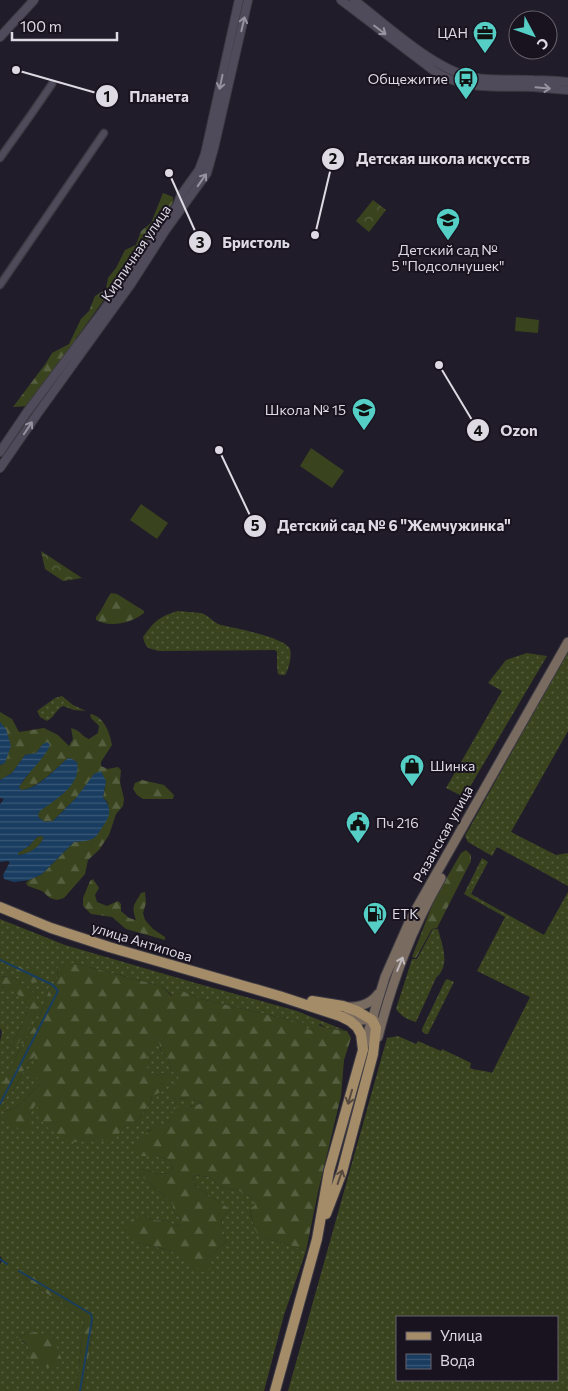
<svg xmlns="http://www.w3.org/2000/svg" width="568" height="1391" viewBox="0 0 568 1391" font-family="Commissioner,sans-serif">
  <style>
    .grass { fill: url(#grass-dots); fill-rule: evenodd }
    .forest { fill: url(#forest-firs) }
    .park { fill: url(#park-crowns) }
    .garden { fill: #39441e }
    .water { fill: url(#water-rules); fill-rule: evenodd }
    .lines { fill: none; stroke-linecap: round; stroke-linejoin: round }
    .stream { stroke: #193d60; stroke-width: 2 }
    .minor-casing { stroke: #3d3a43; stroke-width: 9 }
    .tertiary-casing { stroke: #3d3a43; stroke-width: 10 }
    .secondary-casing { stroke: #3d3a43; stroke-width: 11 }
    .primary-casing { stroke: #3d3a43; stroke-width: 12 }
    .minor { stroke: #504b5a; stroke-width: 6 }
    .tertiary { stroke: #504b5a; stroke-width: 8 }
    .secondary { stroke: #796b60; stroke-width: 9 }
    .primary { stroke: #a38c67; stroke-width: 10 }
    .oneway { stroke: #96929e }
    .oneway2 { stroke: #bfb9bc }
    .oneway3 { stroke: #57493f }
    .labels { text-anchor: middle; stroke-width: 4; stroke-linejoin: round; paint-order: stroke }
    .poi-label { font-size: 14px; fill: #dddae3; stroke: #18131f; text-anchor: end }
    .street-label { font-size: 14px; fill: #dddae3; stroke: #18131f }
    .leader { fill: none; stroke: #dddae3; stroke-width: 2 }
    .callout-dot { fill: #dddae3; stroke: #18131f; stroke-width: 2 }
    .mark-label { font-size: 15px; text-anchor: middle; font-weight: bold; fill: #111 }
    .callout-label { font-size: 15px; text-anchor: middle; font-weight: bold; fill: #dddae3; stroke: #18131f; stroke-width: 4; stroke-linejoin: round; paint-order: stroke }
  </style>
  <defs>
    <pattern id="grass-dots" width="8" height="8" patternUnits="userSpaceOnUse" patternTransform="scale(1.25)"><rect width="8" height="8" fill="#39441e"/><path d="M2 2h.1M6 6h.1" fill="none" stroke="#555e3f" stroke-width="1.8" stroke-linecap="round"/></pattern>
    <pattern id="forest-firs" width="22" height="20" patternUnits="userSpaceOnUse" patternTransform="scale(1.25)"><rect width="22" height="20" fill="#39441e"/><path d="M5 1l3.5 6h-7zM16 11l3.5 6h-7z" fill="#555e3f"/></pattern>
    <pattern id="park-crowns" width="20" height="18" patternUnits="userSpaceOnUse" patternTransform="scale(1.25)"><rect width="20" height="18" fill="#39441e"/><path d="M2 6a3 3 0 1 1 6 0M12 15a3 3 0 1 1 6 0" fill="none" stroke="#555e3f"/></pattern>
    <pattern id="water-rules" width="6" height="5" patternUnits="userSpaceOnUse" patternTransform="scale(1.25)"><rect width="6" height="5" fill="#193d60"/><path d="M0 2.5h6" fill="none" stroke="#3a5877"/></pattern>
  </defs>
  <rect width="100%" height="100%" fill="#211c29"/>
  <path class="grass" d="M178,611C185,612 194,612 201,613C209,615 213,623 221,625C234,628 284,637 290,649C292,656 289,669 285,675H281L278,674L277,666V652L275,650L159,651C148,648 146,649 143,637C155,621 158,617 178,611Z
    M568,651V731L511,832L556,855L568,853V886L497,847L492,856L468,842L465,836Z
    M527,653L547,656L464,797L446,788L502,691L488,683L506,660Z
    M62,696L73,705L86,711L74,710L63,706C56,709 54,718 47,721L40,717L37,711L55,698Z
    M482,858L488,862L471,894L544,935L568,892V1391H288L387,1038L398,1036L416,1044L418,1041L441,1051L442,1049L471,1063L470,1068C477,1071 485,1070 492,1073L530,997L477,971L505,917L464,894ZM397,1317H557V1380H397Z
    M0,919L65,945L192,982L297,1011L344,1030L326,1028L320,1024L312,1030H308L303,1023L201,999L180,990L173,996L161,986L73,963L58,965L57,980L50,988L38,1020L17,1054L1,1088H0V1042L2,1032L0,1028V987C15,988 20,995 28,1006L26,1017L10,1047V1053L36,995L15,978L11,977L0,976Z
    M433,929H438C442,945 451,965 436,978L416,1022C408,1020 401,1016 396,1009L412,959H417Z
    M447,979L454,982L428,1034H425L422,1031V1029L445,981Z
    M158,1037L161,1051L169,1059L171,1070L179,1077L171,1098L193,1099L203,1103L185,1108L170,1121L148,1131L135,1156H157L171,1161L173,1168L168,1173L157,1174L142,1169L139,1174L172,1202L174,1213L182,1220V1224L175,1226L168,1221L153,1220L143,1215L137,1242L171,1251L205,1272L211,1255L226,1242L221,1220L230,1209L198,1188L193,1183L194,1175L209,1177L221,1187L239,1191L251,1197L256,1205L250,1210L254,1228L267,1239L290,1245L306,1251L284,1315L264,1391H83L91,1342L93,1317L89,1309L21,1276L83,1318L84,1321L76,1391H0V1264L3,1260L0,1256V1104L14,1089L28,1063L36,1055L42,1082L18,1106L4,1112L30,1114L37,1101L116,1136L124,1127L137,1121L150,1103L152,1096L165,1073C150,1076 151,1074 143,1061ZM35,1332L27,1353L29,1346L17,1338L28,1333Z"/>
  <path class="forest" d="M163,193L173,197V203L28,406L13,407L46,363L52,353L69,344L81,319L89,311L95,296L106,289L108,278L116,268L125,250L136,245L141,231L151,223Z
    M111,593L117,594L144,611V613C132,623 110,628 96,620V617C103,609 105,601 111,593Z
    M0,712L12,719L19,732L44,728L58,735L69,746L73,739L71,728C82,731 82,737 89,739L98,733L99,726L91,718L90,714C104,716 110,733 112,745L101,762V766L108,769L118,767L121,770L120,782L124,799L123,806L116,814L109,835L99,850L88,860L85,874L64,898L57,900L50,898L42,891L28,886L26,883L29,880L42,874L74,842L88,840L108,803L103,797L106,781L76,798L53,821L45,822L39,818L38,814L67,759C55,769 37,789 21,790L19,787L32,769L43,744L36,753L25,755L12,773L0,780V765H2L1,723L0,722Z
    M142,780L164,785L174,795L173,799H143L137,795L133,789L135,783Z
    M41,836L44,837C40,848 29,854 18,855V853L29,846L37,837Z
    M466,850L471,855V861L437,928L432,929L416,958L412,957L435,898L461,853Z
    M93,879L99,888L95,895L97,902L107,906L118,901L121,904V911L129,918L136,920C131,906 134,905 141,893L145,892L146,903L143,913L145,920L153,929L165,937V940L126,929L112,917L91,914L83,906V898L90,881Z
    M61,963H73L161,986L172,996L176,990H180L201,999L303,1023L309,1030H312L316,1024L326,1028L347,1031L351,1038L344,1060L341,1096L318,1192L306,1251L290,1245L267,1239L257,1233L254,1228L250,1209L255,1205L251,1197L239,1191L221,1187L209,1177L194,1175L193,1183L198,1188L230,1209L221,1220L226,1242L211,1255L210,1269L205,1273L171,1251L137,1242L126,1228L132,1219L143,1215L153,1220L168,1221L175,1226L182,1224V1220L174,1213L172,1202L139,1174L138,1170L142,1169L157,1174L168,1173L173,1168L171,1161L157,1156H135L133,1153C142,1132 149,1130 170,1121L174,1107L185,1108L203,1103L193,1099L171,1098L168,1096L179,1077L171,1070L169,1059L161,1051L158,1037L144,1061C151,1074 150,1076 165,1073L170,1078L163,1091L152,1096L150,1103L137,1121L124,1127L117,1136L96,1142H74L50,1130L37,1116V1102L30,1114L29,1129L25,1130L15,1127L3,1119L4,1112L18,1106L42,1082L31,1073L35,1056L28,1063L14,1089L0,1104V1088L1,1087L17,1054L38,1020L50,988L57,980L58,965Z
    M15,964L25,969H37L40,970L43,981C33,987 13,975 15,964Z
    M0,976L11,977L15,978L36,995C44,1010 19,1042 10,1054L9,1050L10,1047L26,1017L28,1006C20,996 14,988 0,987Z
    M19,1270L30,1272L89,1309L93,1317L91,1342L83,1391H76L84,1321L83,1318L21,1276Z
    M35,1332C51,1335 55,1340 60,1355C62,1360 63,1362 61,1367C46,1368 39,1367 28,1357V1346L23,1341L16,1340L17,1338L28,1333Z"/>
  <path class="park" d="M373,200L386,210L369,232L356,221Z
    M41,551L82,578L63,581L45,569Z"/>
  <path class="garden" d="M516,317L539,320L538,333L515,331Z
    M311,448L344,471L332,488L300,466Z
    M141,504L168,523L157,539L130,520Z"/>
  <path class="water" d="M0,722L6,729L11,746L5,763L0,765Z
    M48,742L50,746C42,761 28,772 19,787L21,790C37,790 55,769 67,759L70,758L77,762C82,785 56,799 40,811L38,814L39,818L45,822L53,821L76,798L94,774L101,771L106,781L103,797C113,810 110,816 101,829C99,832 97,836 94,838C88,842 80,841 74,842L42,874L29,880L14,882L4,879L3,875L10,862L7,861L0,862V804L4,799L0,798V780L12,773L25,755L36,753L43,744ZM41,836L44,837C39,848 29,854 18,855V853L29,846L37,837Z"/>
  <g class="lines">
    <path class="stream" d="M0,960L53,985L58,991L0,1104
      M0,1259L7,1264
      M19,1271L91,1314L92,1319L80,1391"/>
    <defs>
      <path id="minor" d="M0,158L30,116L52,84
        M0,285L104,133"/>
      <path id="tertiary" d="M341,0L433,70C463,91 499,86 533,87C544,88 556,89 568,90
        M354,0C386,24 436,72 476,78C495,81 514,79 533,80C545,80 557,81 568,82
        M0,37L34,0
        M0,452L27,412L103,311L177,206L181,195L199,170L205,154L239,0
        M0,468L38,413L131,284L165,231L207,173L214,148L248,0"/>
      <path id="secondary" d="M348,1007C360,1007 371,1004 378,994
        M345,1016L362,1020L374,1019
        M378,1037C393,979 411,930 441,878
        M363,1049L385,977L411,918L568,642"/>
      <path id="primary" d="M0,907L51,928L109,947L279,996L340,1016L350,1021L357,1027L361,1034L363,1050L329,1171L317,1239L275,1391
        M312,1001L343,1006L357,1011L372,1020L376,1028L373,1054L342,1172L326,1214"/>
    </defs>
    <use href="#minor" class="minor-casing"/>
    <use href="#tertiary" class="tertiary-casing"/>
    <use href="#secondary" class="secondary-casing"/>
    <use href="#primary" class="primary-casing"/>
    <use href="#minor" class="minor"/>
    <use href="#tertiary" class="tertiary"/>
    <use href="#secondary" class="secondary"/>
    <use href="#primary" class="primary"/>
  </g>
  <defs><path id="oneway-shaft" d="M-6 0H5M1.5-3L5.5 0L1.5 3" fill="none" stroke-width="1.6" stroke-linecap="round" stroke-linejoin="round" transform="scale(1.25)"/></defs>
  <g class="oneway">
    <use href="#oneway-shaft" transform="translate(243 24) rotate(-77)"/>
    <use href="#oneway-shaft" transform="translate(380 30) rotate(37)"/>
    <use href="#oneway-shaft" transform="translate(221 82) rotate(102)"/>
    <use href="#oneway-shaft" transform="translate(543 88) rotate(5)"/>
    <use href="#oneway-shaft" transform="translate(202 180) rotate(-55)"/>
    <use href="#oneway-shaft" transform="translate(28 428) rotate(-56)"/>
  </g>
  <use class="oneway2" href="#oneway-shaft" transform="translate(400 964) rotate(-68)"/>
  <g class="oneway3">
    <use href="#oneway-shaft" transform="translate(350 1097) rotate(106)"/>
    <use href="#oneway-shaft" transform="translate(340 1177) rotate(-71)"/>
  </g>
  <defs>
    <symbol id="office-pin" viewBox="-11 -11 22 30"><path d="M0 17L-7.5 6A9.5 9.5 0 1 1 7.5 6Z" fill="#55cec6" stroke="#18131f"/><path d="M-6-3h4V-5.5h4V-3h4V5H-6ZM-1-4.5V-3h2v-1.5ZM-6 0V1H6V0Z" fill="#111"/></symbol>
    <symbol id="bus-pin" viewBox="-11 -11 22 30"><path d="M0 17L-7.5 6A9.5 9.5 0 1 1 7.5 6Z" fill="#55cec6" stroke="#18131f"/><path d="M-5-6H5V4H4V6H2V4H-2V6H-4V4H-5ZM-3.5-4V0h7V-4ZM-3.5 1.2v1.5H-2V1.2ZM2 1.2v1.5H3.5V1.2Z" fill="#111"/></symbol>
    <symbol id="school-pin" viewBox="-11 -11 22 30"><path d="M0 17L-7.5 6A9.5 9.5 0 1 1 7.5 6Z" fill="#55cec6" stroke="#18131f"/><path d="M0-5L7-2L0 1L-7-2ZM-4 1L0 2.5L4 1V4Q0 6-4 4Z" fill="#111"/></symbol>
    <symbol id="shop-pin" viewBox="-11 -11 22 30"><path d="M0 17L-7.5 6A9.5 9.5 0 1 1 7.5 6Z" fill="#55cec6" stroke="#18131f"/><path d="M-5-2.5h2.3a2.7 3.5 0 0 1 5.4 0H5L5.5 6h-11ZM-1.5-2.5h3a1.5 2.3 0 0 0-3 0Z" fill="#111"/></symbol>
    <symbol id="civic-pin" viewBox="-11 -11 22 30"><path d="M0 17L-7.5 6A9.5 9.5 0 1 1 7.5 6Z" fill="#55cec6" stroke="#18131f"/><path d="M-.6-6.5H3V-4.5H.6V-3L4-1V1h2V6H-6V1h2V-1L-.6-3ZM-1.2 2.5V6h2.4V2.5Z" fill="#111"/></symbol>
    <symbol id="fuel-pin" viewBox="-11 -11 22 30"><path d="M0 17L-7.5 6A9.5 9.5 0 1 1 7.5 6Z" fill="#55cec6" stroke="#18131f"/><path d="M-5.5-6h7V0h2V4h1.3V-2.5L3-4.5l.8-.8L6-3V5H2.5V1h-1V6h-7ZM-4.2-4.7v3.2H.2V-4.7Z" fill="#111"/></symbol>
  </defs>
  <g fill-rule="evenodd">
    <use href="#office-pin" x="471" y="19" width="28" height="38"/>
    <use href="#bus-pin" x="452" y="65" width="28" height="38"/>
    <use href="#school-pin" x="434" y="206" width="28" height="38"/>
    <use href="#school-pin" x="350" y="396" width="28" height="38"/>
    <use href="#shop-pin" x="398" y="752" width="28" height="38"/>
    <use href="#civic-pin" x="344" y="809" width="28" height="38"/>
    <use href="#fuel-pin" x="361" y="900" width="28" height="38"/>
  </g>
  <g class="labels">
    <g class="poi-label">
      <text x="468" y="38">ЦАН</text>
      <text x="448" y="84">Общежитие</text>
      <text x="448" y="255" text-anchor="middle">Детский сад №<tspan x="448" dy="16">5 "Подсолнушек"</tspan></text>
      <text x="346" y="415">Школа № 15</text>
      <text x="430" y="771" text-anchor="start">Шинка</text>
      <text x="376" y="828" text-anchor="start">Пч 216</text>
      <text x="392" y="919" text-anchor="start">ЕТК</text>
    </g>
    <g class="street-label">
      <text transform="translate(136 253) rotate(-56)" y="5">Кирпичная улица</text>
      <text transform="translate(443 834) rotate(-61)" y="5">Рязанская улица</text>
      <text transform="translate(142 942) rotate(17)" y="5">улица Антипова</text>
    </g>
  </g>
  <path class="leader" d="M16 70L107 96M315 235L333 159M169 173L200 242M439 365L478 430M219 450L255 526"/>
  <g class="callout-dot">
    <circle cx="16" cy="70" r="5"/>
    <circle cx="315" cy="235" r="5"/>
    <circle cx="169" cy="173" r="5"/>
    <circle cx="439" cy="365" r="5"/>
    <circle cx="219" cy="450" r="5"/>
    <circle cx="107" cy="96" r="12"/>
    <circle cx="333" cy="159" r="12"/>
    <circle cx="200" cy="242" r="12"/>
    <circle cx="478" cy="430" r="12"/>
    <circle cx="255" cy="526" r="12"/>
  </g>
  <g class="mark-label">
    <text x="107" y="102">1</text>
    <text x="333" y="164">2</text>
    <text x="200" y="248">3</text>
    <text x="478" y="436">4</text>
    <text x="255" y="531">5</text>
  </g>
  <g class="callout-label">
    <text x="159" y="102">Планета</text>
    <text x="443" y="164">Детская школа искусств</text>
    <text x="256" y="248">Бристоль</text>
    <text x="519" y="436">Ozon</text>
    <text x="394" y="531">Детский сад № 6 "Жемчужинка"</text>
  </g>
  <rect x="396" y="1316" width="162" height="65" fill="#18131f" stroke="#67636d"/>
  <rect x="406" y="1332" width="25" height="8" fill="#a38c67" stroke="#67636d"/>
  <text x="440" y="1341" font-size="15" fill="#dddae3">Улица</text>
  <rect x="406" y="1354" width="25" height="15" fill="url(#water-rules)" stroke="#67636d"/>
  <text x="440" y="1366" font-size="15" fill="#dddae3">Вода</text>
  <g transform="translate(533 35) rotate(131)"><circle r="24" fill="#18131f" stroke="#67636d"/>
  <path d="M0-4L9 19L0 12L-9 19Z" fill="#55cec6"/>
  <text y="-8" font-size="14" font-weight="bold" text-anchor="middle" fill="#dddae3">С</text>
  </g>
  <path d="M12 32v8h105v-8" fill="none" stroke="#dddae3" stroke-width="2.5"/>
  <text x="20" y="32" font-size="15" fill="#dddae3" stroke="#18131f" stroke-width="4" paint-order="stroke">100 m</text>
</svg>
